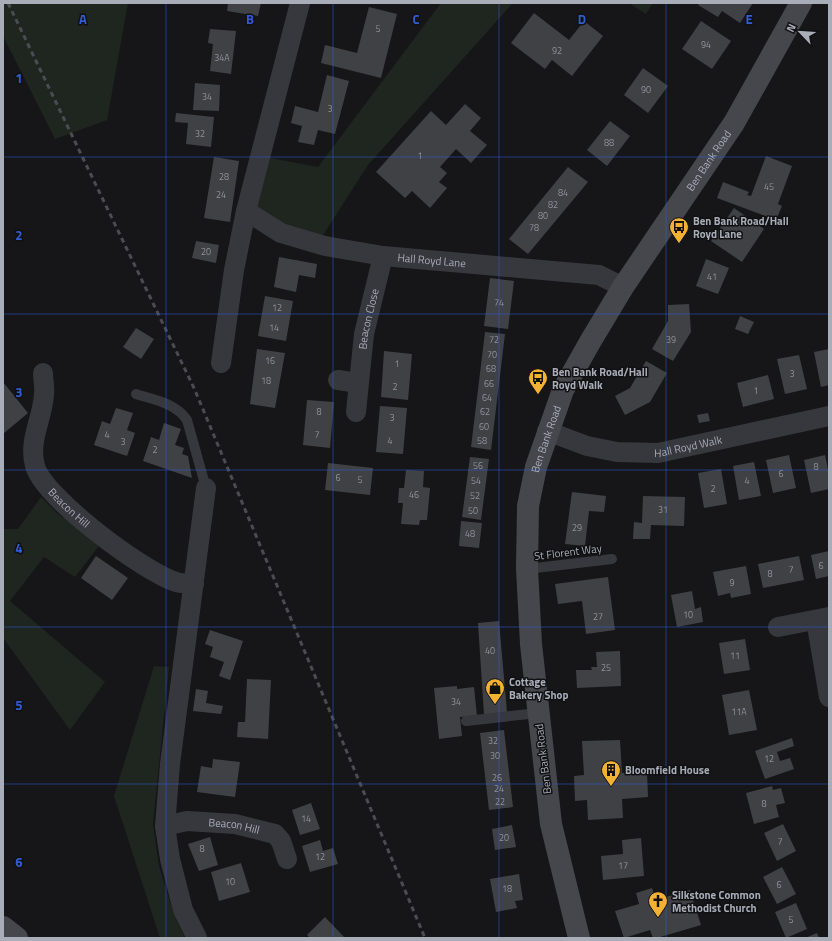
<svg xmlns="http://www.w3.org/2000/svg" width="832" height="941" viewBox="0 0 832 941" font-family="'Titillium Web',sans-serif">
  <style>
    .green { fill: #1e261f }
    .building { fill: #404145 }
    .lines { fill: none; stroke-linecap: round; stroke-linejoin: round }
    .lane { stroke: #37383d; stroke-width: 10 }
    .street { stroke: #37383d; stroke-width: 20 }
    .secondary { stroke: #45474d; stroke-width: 22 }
    .rail { stroke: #4a4c52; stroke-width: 3; stroke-dasharray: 5 4; stroke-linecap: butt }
    .grid { fill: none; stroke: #325cd3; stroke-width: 1; stroke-opacity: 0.55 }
    .labels { text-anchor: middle; stroke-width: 3; stroke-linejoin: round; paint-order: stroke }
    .number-label { font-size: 9px; fill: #8e929b }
    .street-label { font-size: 11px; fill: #a8adb8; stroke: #111113 }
    .poi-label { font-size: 11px; font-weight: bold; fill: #a8adb8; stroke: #111113; text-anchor: start }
    .grid-label { font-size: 13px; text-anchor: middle; font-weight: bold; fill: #325cd3; stroke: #111113; stroke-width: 3; stroke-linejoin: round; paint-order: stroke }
  </style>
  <rect width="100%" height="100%" fill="#161618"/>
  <path class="green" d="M3,3H128L107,120L55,139L3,36Z
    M441,3H513L368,165L318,243L246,211L260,156L318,167Z
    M629,3H653L646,14Z
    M41,497L59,515L81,528L99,546L75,577L44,557L10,601L105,682L70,730L3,638V529H18Z
    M154,666L169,667L153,824L159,866L174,915L185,938H160L114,796Z"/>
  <path class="building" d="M228,3H261L258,16L227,11Z
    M700,3H753L740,23L722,11L718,17L698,5Z
    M369,7L397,14L381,78L321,63L325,45L357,53Z
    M534,13L569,40L584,21L603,36L572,76L552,60L545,69L511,43Z
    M701,21L731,41L712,69L682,49Z
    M210,29L236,31L231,74L210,71L213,44L208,43Z
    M643,68L668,86L648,113L624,95Z
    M327,75L349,81L335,134L318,130L314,145L298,142L302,126L291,123L295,106L318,112Z
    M195,83L220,85L219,111L193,110Z
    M465,104L481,118L470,131L487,145L471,163L456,149L440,167L447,173L439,182L447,188L430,208L412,191L405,198L376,172L431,111L446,125Z
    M176,113L214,117L211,147L186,144L188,123L175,122Z
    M610,121L630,136L607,166L587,150Z
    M766,156L792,166L778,204L782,206L776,220L717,198L723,182L749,192L747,195L751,196Z
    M214,157L239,161L230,222L204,218Z
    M568,167L588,182L528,254L509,239Z
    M734,208L764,229L742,262L711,241Z
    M196,241L219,245L216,263L192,258Z
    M279,257L317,264L315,278L299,275L296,292L274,287Z
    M706,259L729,268L718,294L696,286Z
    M490,278L514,281L508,329L484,326Z
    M265,296L293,301L286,341L258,336Z
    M689,304L691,332L673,361L652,349L668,321V305Z
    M740,316L754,322L748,334L735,329Z
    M136,328L154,339L141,359L123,347Z
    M485,332L505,334L491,450L471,447Z
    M257,349L285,353L275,408L250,404Z
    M829,349V385L821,387L814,352Z
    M384,351L412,354L408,400L381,397Z
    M799,355L807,389L785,394L777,359Z
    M646,361L667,373L650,402L625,415L615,396L630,388Z
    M768,375L774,399L743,407L737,383Z
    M3,382L28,413L3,434Z
    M307,400L334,402L330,448L303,445Z
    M380,406L407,408L403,454L376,452Z
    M116,408L133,413L127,430L135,433L127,456L94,445L102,421L110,424Z
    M708,413L710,421L699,423L697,415Z
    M164,423L181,429L175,445L184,448L182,454L188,456L192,478L143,461L151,437L159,440Z
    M789,455L796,488L773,493L766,460Z
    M825,455L829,475V489L811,493L804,460Z
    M470,457L489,459L481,520L462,517Z
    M754,462L761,496L739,500L733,466Z
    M328,463L373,468L370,495L325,490Z
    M721,469L727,504L704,508L698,473Z
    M406,470L424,471L423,487L430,488L427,520H420L419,525L401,524L403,503H398L399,488H404Z
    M572,492L606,496L604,512L589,511L585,546L565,544Z
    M643,496L685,497L684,526L651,525L650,539H633L634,522L642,523Z
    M461,521L482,523L479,548L459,546Z
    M829,551V576L816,579L811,555Z
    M96,556L128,578L112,600L81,578Z
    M799,556L804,580L763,588L758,564Z
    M746,566L751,594L731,598L730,593L718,596L713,572Z
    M608,577L615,630L586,634L582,601L558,604L555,584Z
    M692,591L695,609L701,607L703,622L677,627L671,595Z
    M499,621L507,712L484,715L478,623Z
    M210,630L243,641L230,680L219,676L224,662L210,657L213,647L205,644Z
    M745,639L750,670L724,674L719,643Z
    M620,651L621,686L577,688L576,670H592L591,667H597L596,652Z
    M247,679L271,680L268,739L237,737L238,722H245Z
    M457,686V689L474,687L477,716L460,717L462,736L439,739L434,688Z
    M196,689L208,691L206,703L223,706L221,714L193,711Z
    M749,690L757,730L729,735L722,695Z
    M504,730L513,807L489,810L480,733Z
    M792,738L794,746L777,752L780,761L790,758L794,769L765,779L755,751Z
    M620,740L622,773L647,772L648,797L622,799L623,818L588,820L587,800L575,801L574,776L584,775L582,741Z
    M213,759L240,762L235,797L197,792L201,766L212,768Z
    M772,786L773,790L781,788L785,803L776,805L779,817L754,824L746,793Z
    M311,803L320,829L300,835L292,810Z
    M783,824L796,851L777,861L764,833Z
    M512,825L516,847L495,850L492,829Z
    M210,837L218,865L199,871L188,844Z
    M641,838L644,876L603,880L601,856L623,854L622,840Z
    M320,840L323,851L333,848L338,864L310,872L302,846Z
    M241,863L250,892L219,901L211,872Z
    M782,867L796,894L777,904L763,877Z
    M519,874L523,900L515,901L517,908L496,912L490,879Z
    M652,888L656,900L690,890L701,925L657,938H653L650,930L624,938L615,911L639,904L636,893Z
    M796,903L807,929L786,938L775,912Z
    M325,917L345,938H310L307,935Z
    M817,933L819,938H805Z"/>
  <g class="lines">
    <path class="lane" d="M136,394C154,400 176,403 187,420L206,488
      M527,569L612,559
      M466,721L538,713"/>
    <g class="street">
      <path id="s1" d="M246,211L281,233L325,246L383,256L599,275L623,287"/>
      <path d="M221,363L234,270L246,211L300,3"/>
      <path id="s2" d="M43,373C43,380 45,387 44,394C43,418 28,440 35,466C44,498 144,572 176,582C182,584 189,583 194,584"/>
      <path d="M338,380L358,383"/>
      <path id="s3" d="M356,412L364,334L383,256"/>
      <path id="s4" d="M547,431L587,446L617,452L658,453L829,416"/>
      <path d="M816,620L829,697"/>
      <path d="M778,627L829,617"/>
      <path id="s5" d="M165,826L187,821L235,824L275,834L281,841L287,859"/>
      <path d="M197,938L183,910L170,859L165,826L170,764L206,488"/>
    </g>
    <g class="secondary">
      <path d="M3,927L17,938"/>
      <path id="s6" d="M579,938L551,824L531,644L527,569L528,506L536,467L563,390L590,342L623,287L734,123L801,3"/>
    </g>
    <path class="rail" d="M8,3L194,388L425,938"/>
  </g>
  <path class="grid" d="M166,3V938M333,3V938M499,3V938M666,3V938M3,157H829M3,314H829M3,470H829M3,627H829M3,784H829"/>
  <defs>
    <symbol id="bus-pin" viewBox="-11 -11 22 30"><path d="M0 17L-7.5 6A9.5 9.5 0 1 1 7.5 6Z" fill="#f2b134" stroke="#111113"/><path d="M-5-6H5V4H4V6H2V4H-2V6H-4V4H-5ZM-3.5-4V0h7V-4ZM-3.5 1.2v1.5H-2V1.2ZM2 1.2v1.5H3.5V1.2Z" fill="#111"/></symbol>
    <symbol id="shop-pin" viewBox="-11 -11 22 30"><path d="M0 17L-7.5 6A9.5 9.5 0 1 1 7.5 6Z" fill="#f2b134" stroke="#111113"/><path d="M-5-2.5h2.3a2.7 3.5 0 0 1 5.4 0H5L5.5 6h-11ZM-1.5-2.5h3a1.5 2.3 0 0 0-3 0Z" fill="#111"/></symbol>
    <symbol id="building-pin" viewBox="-11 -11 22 30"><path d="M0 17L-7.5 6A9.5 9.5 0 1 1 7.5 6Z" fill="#f2b134" stroke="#111113"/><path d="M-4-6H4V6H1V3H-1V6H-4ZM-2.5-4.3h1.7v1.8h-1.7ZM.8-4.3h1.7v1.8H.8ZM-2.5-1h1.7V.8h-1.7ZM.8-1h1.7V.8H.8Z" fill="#111"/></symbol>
    <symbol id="church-pin" viewBox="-11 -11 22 30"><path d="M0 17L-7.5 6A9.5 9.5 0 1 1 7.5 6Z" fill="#f2b134" stroke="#111113"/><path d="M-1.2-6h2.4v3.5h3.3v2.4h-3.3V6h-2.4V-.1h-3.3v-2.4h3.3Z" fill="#111"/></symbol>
  </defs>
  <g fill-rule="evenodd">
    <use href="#bus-pin" x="668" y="216" width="22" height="30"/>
    <use href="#bus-pin" x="527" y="367" width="22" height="30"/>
    <use href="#shop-pin" x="484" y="677" width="22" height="30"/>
    <use href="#building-pin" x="600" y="759" width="22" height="30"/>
    <use href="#church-pin" x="647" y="890" width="22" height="30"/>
  </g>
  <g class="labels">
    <g class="number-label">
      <text x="378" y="32">5</text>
      <text x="706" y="48">94</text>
      <text x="557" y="54">92</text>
      <text x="222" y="61">34A</text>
      <text x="646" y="93">90</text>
      <text x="207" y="100">34</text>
      <text x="330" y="112">3</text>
      <text x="200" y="137">32</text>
      <text x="609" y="146">88</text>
      <text x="420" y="159">1</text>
      <text x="224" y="180">28</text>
      <text x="769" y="190">45</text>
      <text x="563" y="196">84</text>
      <text x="221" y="198">24</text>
      <text x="553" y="208">82</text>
      <text x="543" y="219">80</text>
      <text x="534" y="231">78</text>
      <text x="206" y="255">20</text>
      <text x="712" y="280">41</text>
      <text x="499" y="306">74</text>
      <text x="277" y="311">12</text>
      <text x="274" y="331">14</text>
      <text x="494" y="343">72</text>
      <text x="671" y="343">39</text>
      <text x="492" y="358">70</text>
      <text x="270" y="364">16</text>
      <text x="397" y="367">1</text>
      <text x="491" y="372">68</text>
      <text x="792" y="377">3</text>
      <text x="266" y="384">18</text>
      <text x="489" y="387">66</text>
      <text x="395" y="390">2</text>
      <text x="756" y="394">1</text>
      <text x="487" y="401">64</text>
      <text x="319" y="415">8</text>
      <text x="485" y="415">62</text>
      <text x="392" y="421">3</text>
      <text x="484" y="430">60</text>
      <text x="107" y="438">4</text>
      <text x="317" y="438">7</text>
      <text x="390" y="444">4</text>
      <text x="482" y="444">58</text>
      <text x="123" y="445">3</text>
      <text x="155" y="453">2</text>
      <text x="478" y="469">56</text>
      <text x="816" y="470">8</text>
      <text x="781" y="477">6</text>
      <text x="338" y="481">6</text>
      <text x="360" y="483">5</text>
      <text x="476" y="484">54</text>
      <text x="747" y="484">4</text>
      <text x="713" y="492">2</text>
      <text x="414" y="498">46</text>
      <text x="475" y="499">52</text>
      <text x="663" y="513">31</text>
      <text x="473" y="514">50</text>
      <text x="577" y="531">29</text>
      <text x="470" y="537">48</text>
      <text x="821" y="569">6</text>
      <text x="791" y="573">7</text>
      <text x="770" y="577">8</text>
      <text x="732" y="586">9</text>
      <text x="688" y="618">10</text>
      <text x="598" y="620">27</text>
      <text x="490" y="654">40</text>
      <text x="735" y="659">11</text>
      <text x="606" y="671">25</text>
      <text x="456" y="705">34</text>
      <text x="739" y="715">11A</text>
      <text x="493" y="744">32</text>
      <text x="495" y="759">30</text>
      <text x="769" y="762">12</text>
      <text x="497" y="781">26</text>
      <text x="499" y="792">24</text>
      <text x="500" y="805">22</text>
      <text x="764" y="807">8</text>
      <text x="306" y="822">14</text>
      <text x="504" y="841">20</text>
      <text x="780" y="845">7</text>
      <text x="202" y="852">8</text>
      <text x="320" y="860">12</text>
      <text x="623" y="869">17</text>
      <text x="230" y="885">10</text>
      <text x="779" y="888">6</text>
      <text x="507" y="892">18</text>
      <text x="791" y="923">5</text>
    </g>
    <g class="street-label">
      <text dy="4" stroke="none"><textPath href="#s6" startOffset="830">Ben Bank Road</textPath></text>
      <text dy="4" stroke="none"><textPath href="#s1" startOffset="195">Hall Royd Lane</textPath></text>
      <text dy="4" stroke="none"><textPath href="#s3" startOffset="94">Beacon Close</textPath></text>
      <text dy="4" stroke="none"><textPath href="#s6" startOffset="506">Ben Bank Road</textPath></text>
      <text dy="4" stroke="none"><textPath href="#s4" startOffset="145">Hall Royd Walk</textPath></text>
      <text dy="4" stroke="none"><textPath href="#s2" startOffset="149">Beacon Hill</textPath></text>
      <text transform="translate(568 552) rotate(-7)" y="4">St Florent Way</text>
      <text transform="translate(543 759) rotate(-97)" y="4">Ben Bank Road</text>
      <text dy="4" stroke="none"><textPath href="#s5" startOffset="70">Beacon Hill</textPath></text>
    </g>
    <g class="poi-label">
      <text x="693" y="225">Ben Bank Road/Hall<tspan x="693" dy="13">Royd Lane</tspan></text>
      <text x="552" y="376">Ben Bank Road/Hall<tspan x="552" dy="13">Royd Walk</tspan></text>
      <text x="509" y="686">Cottage<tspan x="509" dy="13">Bakery Shop</tspan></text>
      <text x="625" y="774">Bloomfield House</text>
      <text x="672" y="899">Silkstone Common<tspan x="672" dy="13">Methodist Church</tspan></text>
    </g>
  </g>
  <g class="grid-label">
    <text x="83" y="24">A</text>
    <text x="250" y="24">B</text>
    <text x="416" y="24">C</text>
    <text x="582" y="24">D</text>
    <text x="749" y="24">E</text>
    <text x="19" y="83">1</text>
    <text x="19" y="240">2</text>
    <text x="19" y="397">3</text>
    <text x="19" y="553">4</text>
    <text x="19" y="710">5</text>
    <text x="19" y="867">6</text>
  </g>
  <rect width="832" height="941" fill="none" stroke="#a8adb8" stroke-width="8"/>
  <g transform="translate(800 32) rotate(295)" stroke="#111113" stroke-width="3" paint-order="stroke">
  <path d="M0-3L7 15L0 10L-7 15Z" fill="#a8adb8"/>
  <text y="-6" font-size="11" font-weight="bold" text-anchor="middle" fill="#a8adb8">N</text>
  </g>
</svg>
